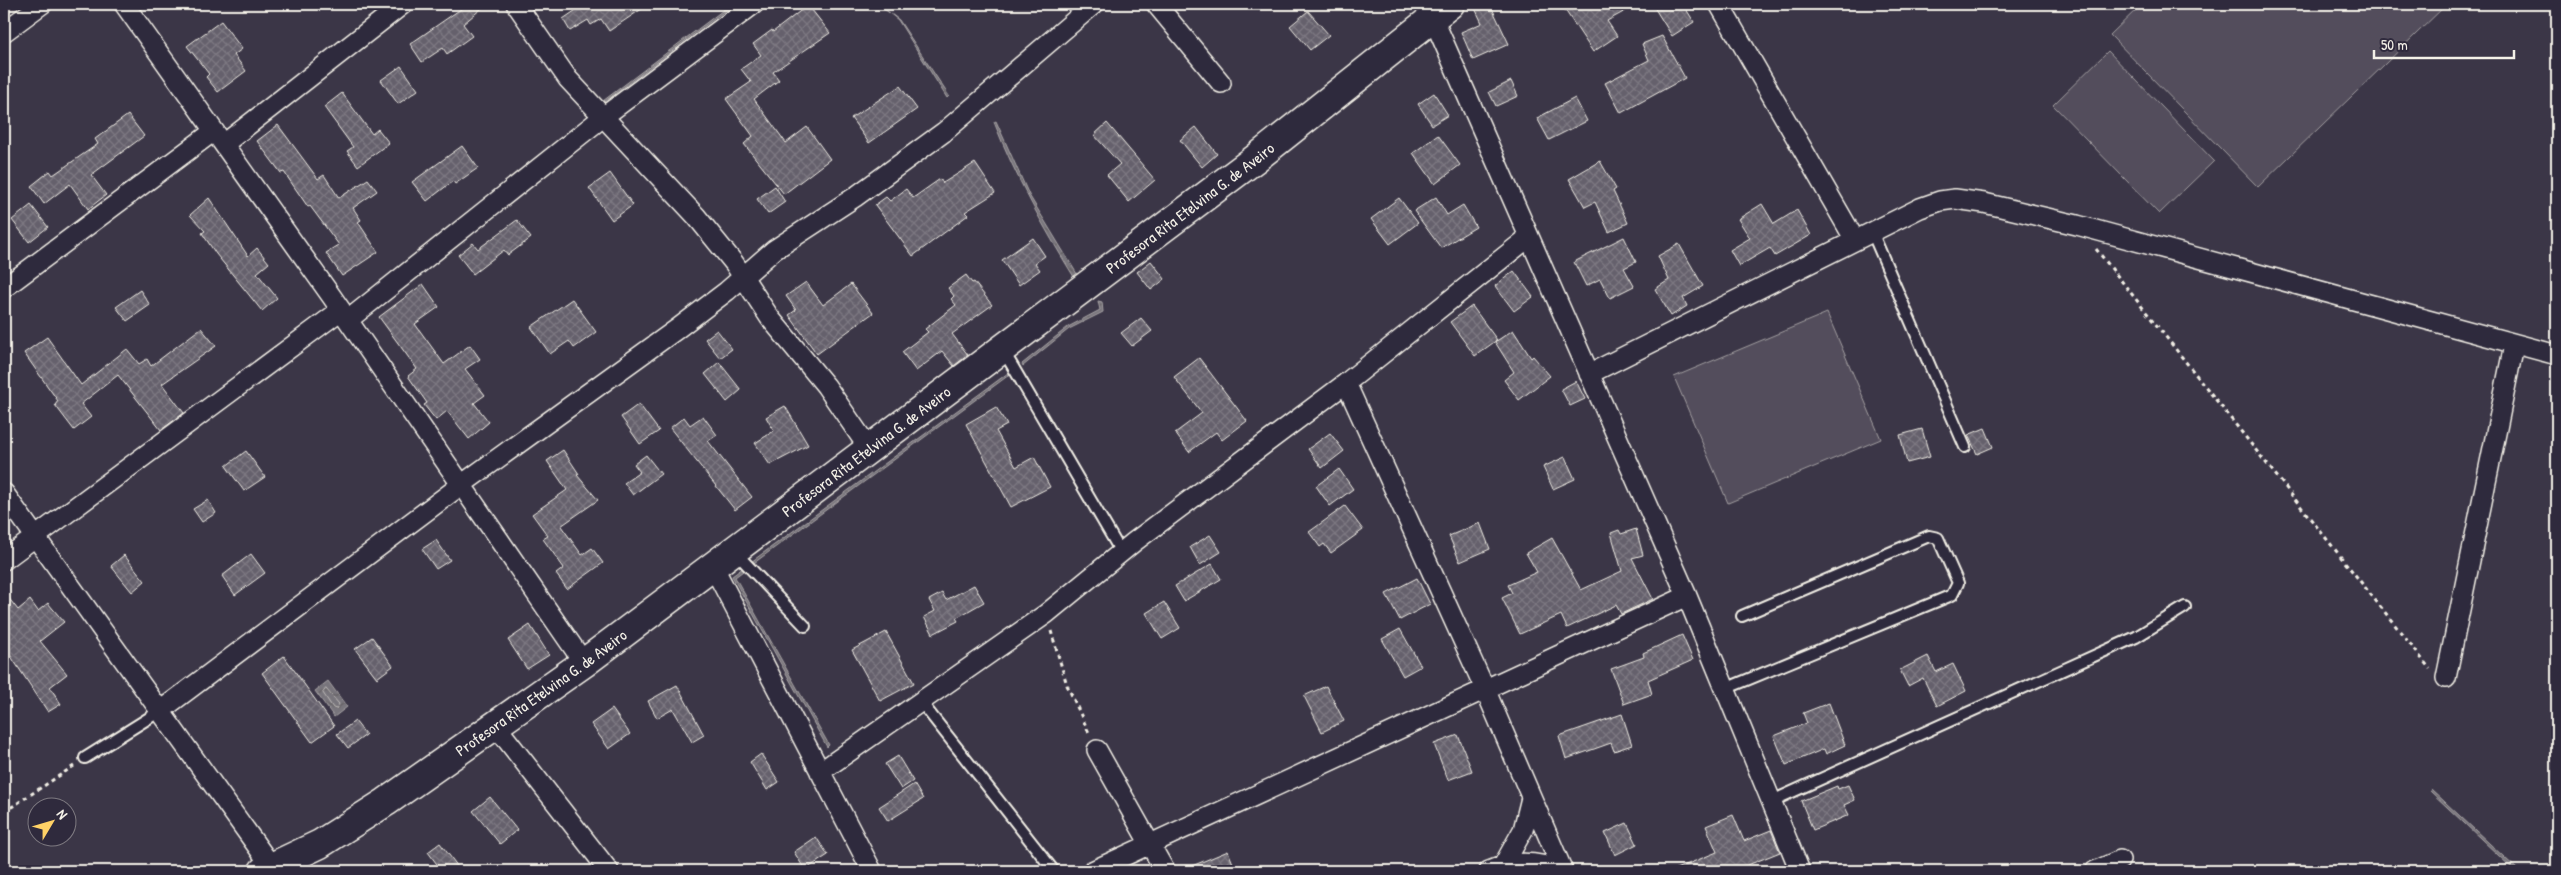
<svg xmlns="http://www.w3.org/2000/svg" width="2561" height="875" viewBox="0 0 2561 875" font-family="'Patrick Hand',sans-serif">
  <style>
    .green { fill: #534e5c; stroke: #a4a0a2 }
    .water { fill: url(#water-waves); stroke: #aaa6a7 }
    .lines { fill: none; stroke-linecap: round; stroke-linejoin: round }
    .shore { stroke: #c2bfbc; stroke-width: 1 }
    .building { fill: url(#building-cross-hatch); stroke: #f4f1e8 }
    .lane-casing { stroke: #f4f1e8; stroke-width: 14 }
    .street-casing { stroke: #f4f1e8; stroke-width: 22 }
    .secondary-casing { stroke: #f4f1e8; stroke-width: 31 }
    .path { stroke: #f4f1e8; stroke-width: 3; stroke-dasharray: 4 4; stroke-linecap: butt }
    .lane { stroke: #2f2a3d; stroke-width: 10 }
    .street { stroke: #2f2a3d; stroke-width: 19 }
    .secondary { stroke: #2f2a3d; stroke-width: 28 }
    .labels { text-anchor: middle; stroke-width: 4; stroke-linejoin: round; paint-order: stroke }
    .street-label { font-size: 16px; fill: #f4f1e8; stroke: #2f2a3d }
  </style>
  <defs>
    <pattern id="water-waves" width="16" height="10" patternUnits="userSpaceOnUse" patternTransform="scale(1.25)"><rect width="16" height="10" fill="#78747b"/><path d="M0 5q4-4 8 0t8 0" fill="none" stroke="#636063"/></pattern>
    <pattern id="building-cross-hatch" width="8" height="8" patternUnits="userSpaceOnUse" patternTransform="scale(1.25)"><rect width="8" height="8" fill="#65616c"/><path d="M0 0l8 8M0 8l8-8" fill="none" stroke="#7c7881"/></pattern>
  </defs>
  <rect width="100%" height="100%" fill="#3b3647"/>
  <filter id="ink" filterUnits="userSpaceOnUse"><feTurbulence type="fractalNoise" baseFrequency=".02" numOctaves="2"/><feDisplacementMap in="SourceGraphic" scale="10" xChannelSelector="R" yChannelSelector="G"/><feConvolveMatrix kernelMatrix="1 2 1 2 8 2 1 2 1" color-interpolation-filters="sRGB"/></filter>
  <g filter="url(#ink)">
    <path class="green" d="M2142,4H2447L2258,187L2110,35Z
      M2108,51L2214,161L2159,214L2053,105Z
      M1827,313L1881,439L1728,503L1674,377Z"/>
    <path class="water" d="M731,4H734L596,108L595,107Z
      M878,4L899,20L949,96L947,98L898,20Z
      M996,121L1029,195L1077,274L1074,277C1043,227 1015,176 994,122Z
      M1098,301L1102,302L1103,312L1069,329L1023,366L1022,364L1068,327L1100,310Z
      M1008,373L1009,375L735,577L829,745L827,747L732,576Z
      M328,681L347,707L334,717L315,691Z
      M2431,789L2519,871H2515L2430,791Z"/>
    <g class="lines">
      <path class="shore" d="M326,689L339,704L336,709L333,708L323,693Z"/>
    </g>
    <path class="building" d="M468,4H487L463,24L472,36L447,54L443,48L422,62L410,44Z
      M585,4H649L609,31L601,19L591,25L588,20L570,31L563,19Z
      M1473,4H1490L1509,44L1473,60L1461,32L1482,23Z
      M1561,4H1638L1607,21L1617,36L1593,52Z
      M1652,4H1683L1694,22L1672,36Z
      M808,5L830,33L773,72L779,80L754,99L786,143L807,127L830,159L784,194L744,144L753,136L726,99L751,82L741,69L761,55L753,44L772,30L773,32Z
      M1308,11L1329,35L1310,50L1290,26Z
      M221,21L242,49L234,55L246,71L218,92L206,77L209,74L187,46Z
      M1662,36L1685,78L1621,113L1605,83L1649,60L1642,44Z
      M401,66L418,90L398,104L381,80Z
      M1511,81L1518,96L1496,106L1489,92Z
      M900,86L917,109L869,143L851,118Z
      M342,93L372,134L378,129L389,143L358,166L347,151L353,147L324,107Z
      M1434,93L1448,115L1432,125L1418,104Z
      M1575,98L1587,121L1549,140L1537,118Z
      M128,115L144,136L91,175L106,195L88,209L70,184L44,204L31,186L50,171L53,175L98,144L95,139Z
      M1107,123L1155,180L1129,202L1107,175L1120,164L1094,135Z
      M278,125L318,179L324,175L339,198L368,179L377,191L353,208L361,220L358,222L378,252L342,276L326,253L339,245L310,206L308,207L284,172L281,173L257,141Z
      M1196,127L1217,154L1202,167L1180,140Z
      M1438,135L1460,165L1435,184L1413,153Z
      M462,146L478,168L455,184L453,181L427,201L412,182Z
      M1600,161L1616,189L1613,191L1628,223L1609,232L1595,202L1585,207L1569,179Z
      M975,163L995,193L965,212L968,215L913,256L875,205L886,197L890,201L906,189L913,198L940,179L943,183Z
      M610,173L633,205L612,220L589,188Z
      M775,186L785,202L768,214L757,199Z
      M1436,197L1447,215L1463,205L1476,227L1441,248L1414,211Z
      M209,198L248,256L257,248L269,263L257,273L277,298L262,311L216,254L202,233L205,231L190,215Z
      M1399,198L1418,223L1390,244L1371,219Z
      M1762,204L1774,224L1797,210L1811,235L1775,256L1770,248L1739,266L1730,250L1750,238L1738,219Z
      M31,205L48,227L29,242L12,220Z
      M517,220L531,238L508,255L504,250L473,274L458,255L473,243L478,249Z
      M1624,237L1636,262L1624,268L1634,286L1610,298L1600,279L1586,286L1574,262Z
      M1033,238L1045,256L1035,263L1040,270L1019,285L1002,260Z
      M1679,244L1703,286L1683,298L1687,306L1671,316L1655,289L1669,280L1658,256Z
      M1151,261L1165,279L1151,290L1137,272Z
      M1514,271L1533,297L1514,311L1495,286Z
      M966,275L972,283L974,282L992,305L952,334L968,355L954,366L942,351L916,371L902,352L928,332L925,329L956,305L951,299L954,296L948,288Z
      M806,282L823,305L851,284L873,313L817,354L789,315L796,310L786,296Z
      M423,284L439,307L415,324L444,364L470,345L480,359L465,369L485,395L474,403L489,422L469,439L447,411L436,420L424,405L427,403L408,376L417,369L379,317Z
      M140,290L150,305L127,321L116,307Z
      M572,299L596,332L574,348L569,341L550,354L531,327Z
      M1472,306L1497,340L1475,356L1450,322Z
      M1141,318L1152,331L1132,346L1121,333Z
      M201,328L216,346L162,384L184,413L161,430L118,375L81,404L91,417L74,430L55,405L58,401L24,353L47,337L81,385L127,349L139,364L147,359L151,366Z
      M717,330L732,349L720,358L705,339Z
      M1513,330L1531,358L1533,356L1550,376L1519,400L1504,380L1514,372L1495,342Z
      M1199,358L1247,421L1222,440L1216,432L1189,452L1175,433L1202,413L1174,377Z
      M719,362L741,390L727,402L705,374Z
      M1576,381L1585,399L1570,406L1561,389Z
      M639,404L659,431L640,444L621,417Z
      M785,406L808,445L770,465L755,443L774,431L766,417Z
      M996,407L1007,425L996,431L1016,467L1034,457L1050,487L1011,507L966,424Z
      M703,416L717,435L708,441L752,497L735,510L670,428L684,417L690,425Z
      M1985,428L1993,447L1977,454L1968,435Z
      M1922,429L1930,457L1907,463L1900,435Z
      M1330,433L1344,451L1322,468L1308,449Z
      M563,450L579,474L577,475L598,500L561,526L582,555L592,548L603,563L567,589L556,574L564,568L543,539L548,536L532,514L567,490L547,461Z
      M246,451L265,477L244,491L226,466Z
      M646,455L661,474L633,495L624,483L640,472L634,464Z
      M1565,457L1575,479L1553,489L1543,467Z
      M1339,469L1353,489L1330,506L1316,486Z
      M208,500L216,513L202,522L193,509Z
      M1345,506L1363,530L1331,553L1324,544L1320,547L1309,532Z
      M1480,523L1490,549L1460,562L1449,536Z
      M1636,529L1643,555L1632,558L1653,599L1621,614L1616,605L1567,628L1561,615L1520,634L1502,598L1512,593L1508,585L1537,572L1526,553L1552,538L1581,590L1622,571L1611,533L1619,530L1621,534Z
      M1210,535L1221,552L1200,565L1190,547Z
      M436,540L450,560L436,569L422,549Z
      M251,554L265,573L235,595L222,576Z
      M124,555L145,581L132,592L111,566Z
      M1212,564L1221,579L1184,601L1175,586Z
      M1417,578L1430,604L1400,620L1386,594Z
      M974,585L984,602L956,618L958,621L933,634L924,617L935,611L929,600L942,593L946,600Z
      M4,592L18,610L30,600L38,611L48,603L64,622L40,641L67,674L50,687L61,704L48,712L4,646Z
      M1164,602L1180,628L1162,639L1146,613Z
      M530,625L549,655L527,669L508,640Z
      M1400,629L1421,666L1403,676L1382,639Z
      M886,632L914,683L880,701L852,650Z
      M1682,635L1693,660L1648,680L1652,694L1624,704L1611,669L1644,657L1643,653Z
      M372,637L393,666L377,678L355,649Z
      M284,656L334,726L312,742L262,673Z
      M1928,656L1936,672L1953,664L1966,691L1937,706L1923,678L1908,686L1900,670Z
      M677,685L704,735L692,742L673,709L657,718L648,701Z
      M1326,686L1344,721L1322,732L1304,696Z
      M1829,703L1845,745L1826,754L1824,749L1786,765L1774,736L1807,723L1803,713Z
      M612,709L630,734L609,749L591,724Z
      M1622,714L1632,745L1614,751L1611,743L1566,759L1559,736Z
      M355,721L366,735L348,748L337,734Z
      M1458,735L1472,771L1448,780L1434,744Z
      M761,754L779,782L767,790L750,762Z
      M898,756L913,781L901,789L885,764Z
      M914,784L923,799L888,821L879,807Z
      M1848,785L1855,800L1844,805L1849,815L1813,830L1801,801L1837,786L1838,789Z
      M490,797L517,830L500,844L473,811Z
      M1733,815L1744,841L1771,830L1780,852L1733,871H1671L1717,852L1706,826Z
      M1627,823L1637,844L1615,855L1605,833Z
      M816,837L828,855L805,870L794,852Z
      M440,843L461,871H442L428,852Z
      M1228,851L1236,871H1180Z"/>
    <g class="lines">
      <defs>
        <path id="lane" d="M1872,232L1965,447
          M1003,350L1121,552
          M735,552L805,626
          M1725,689L1952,595L1958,583L1938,538L1929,536L1742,616
          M921,702L1054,871
          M85,758L160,711
          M1772,801L2136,637L2185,607"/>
        <path id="street" d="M124,4L332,297L584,663
          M516,4L568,79L696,216L734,263L770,318L826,386L870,450
          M1156,4L1221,83
          M1719,4L1855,240
          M1433,18L1687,596L1800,871
          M4,32L42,4
          M224,144L403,4
          M4,288L214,131
          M348,320L603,117L754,4
          M1589,374L1920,208L1940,201L1955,199L1984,203L2077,225L2557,355
          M1346,383L1485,689L1563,871
          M4,493L272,867
          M4,560L341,310
          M713,566L872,871
          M2446,678L2514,345
          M160,711L461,485L677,329L727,291L774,250L855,197L944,132L1094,4
          M496,726L609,871
          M1097,750L1165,871
          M820,772L1046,614L1134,542L1346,383L1529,237
          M1504,864L1523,830L1531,798
          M1092,871L1687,596
          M1489,871C1513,860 1537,861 1562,871
          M2095,871L2120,860"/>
        <g id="secondary">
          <path id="s1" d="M263,871L320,844L386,802L584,663L1255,159L1450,4"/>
        </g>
      </defs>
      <use href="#lane" class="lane-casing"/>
      <use href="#street" class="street-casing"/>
      <use href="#secondary" class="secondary-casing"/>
      <path class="path" d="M2096,249L2430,669
        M1051,631L1067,685L1090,735
        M4,812L74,766"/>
      <use href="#lane" class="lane"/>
      <use href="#street" class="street"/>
      <use href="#secondary" class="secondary"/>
    </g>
  </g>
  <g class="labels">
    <g class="street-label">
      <text dy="6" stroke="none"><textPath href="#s1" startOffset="1141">Profesora Rita Etelvina G. de Aveiro</textPath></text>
      <text dy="6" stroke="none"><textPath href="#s1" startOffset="736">Profesora Rita Etelvina G. de Aveiro</textPath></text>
      <text dy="6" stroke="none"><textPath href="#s1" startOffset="331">Profesora Rita Etelvina G. de Aveiro</textPath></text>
    </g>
  </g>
  <rect width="2561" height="875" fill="none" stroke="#2f2a3d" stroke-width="20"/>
  <rect x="10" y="10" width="2541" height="855" fill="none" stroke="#f4f1e8" stroke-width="2" filter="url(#ink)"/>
  <g transform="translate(52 822) rotate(52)"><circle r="24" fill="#2f2a3d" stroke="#7e7a81"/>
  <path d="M0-4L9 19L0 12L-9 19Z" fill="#ffd166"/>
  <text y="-8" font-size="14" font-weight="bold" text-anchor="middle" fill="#f4f1e8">N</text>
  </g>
  <path d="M2374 50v8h140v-8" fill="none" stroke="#f4f1e8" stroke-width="2.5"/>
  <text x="2381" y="50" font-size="15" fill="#f4f1e8" stroke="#2f2a3d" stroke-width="4" paint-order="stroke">50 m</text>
</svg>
